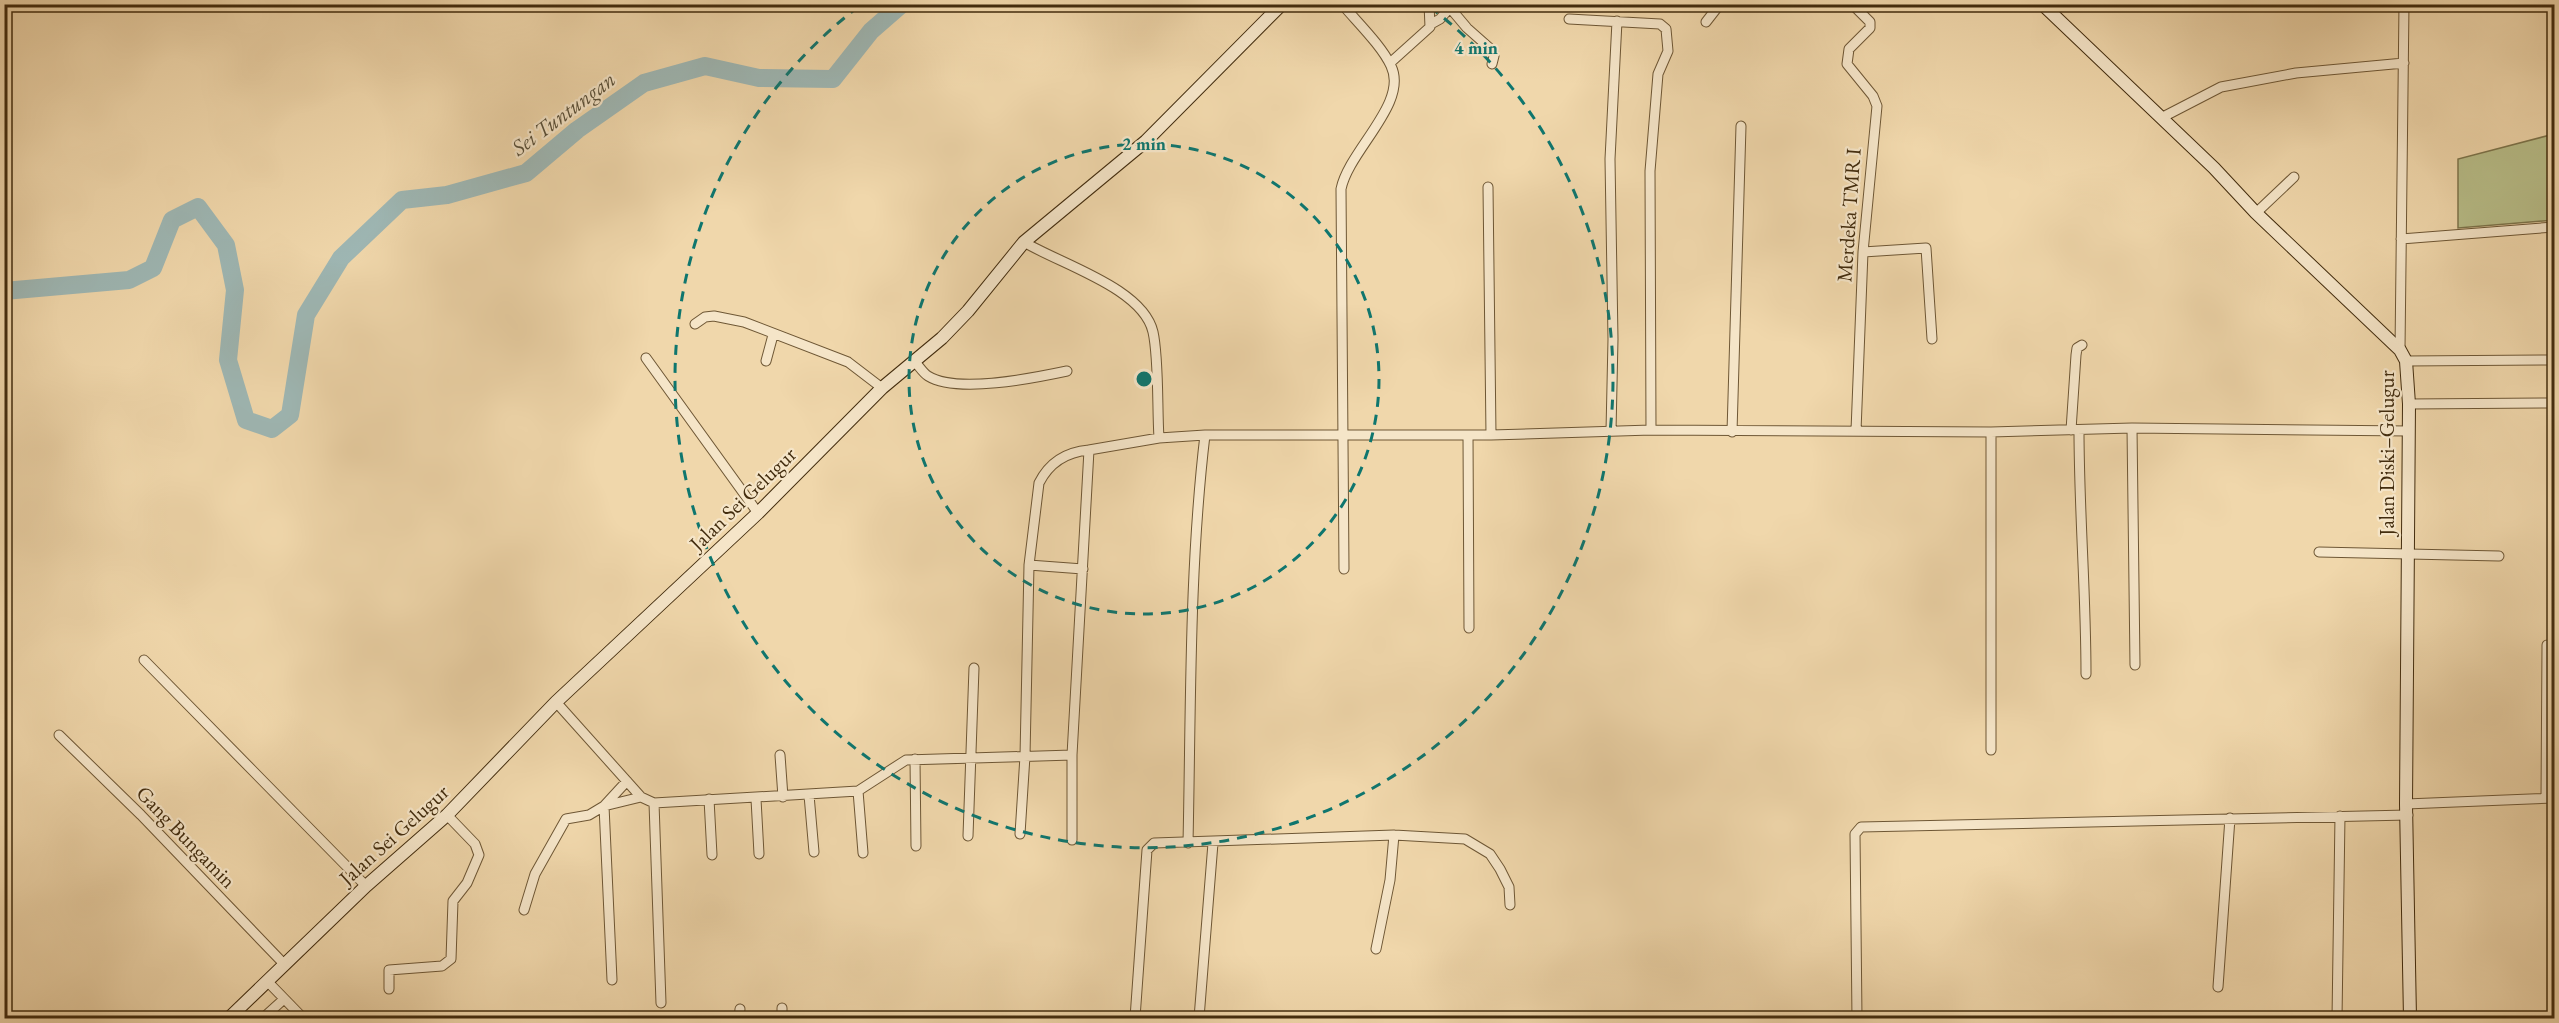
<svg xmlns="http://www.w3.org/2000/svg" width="2559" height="1023" viewBox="0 0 2559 1023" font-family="'EB Garamond',serif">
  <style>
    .green { fill: #b8be89; stroke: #7d754c; stroke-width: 1.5 }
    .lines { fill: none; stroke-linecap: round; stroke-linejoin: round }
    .river { stroke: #9eb7b4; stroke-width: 18 }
    .minor-casing { stroke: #6e5735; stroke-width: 11 }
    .secondary-casing { stroke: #422c0e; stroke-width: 14 }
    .minor { stroke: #f5e5c8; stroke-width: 9 }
    .secondary { stroke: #f5e5c8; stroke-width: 12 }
    .ring { fill: none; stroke: #0f766e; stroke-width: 3; stroke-dasharray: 10 8 }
    .labels { text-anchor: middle; stroke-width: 4.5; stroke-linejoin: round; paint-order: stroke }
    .street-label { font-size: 21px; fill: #422c0e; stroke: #f5e5c8 }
    .water-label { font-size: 22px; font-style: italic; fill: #594f38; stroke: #f5e5c8 }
    .centre { fill: #0f766e; stroke: #f5e5c8; stroke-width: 3 }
    .ring-label { font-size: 18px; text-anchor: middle; font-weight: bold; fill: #0f766e; stroke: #f5e5c8; stroke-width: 4.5; stroke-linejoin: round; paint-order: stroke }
  </style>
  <rect width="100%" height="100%" fill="#f0d7ab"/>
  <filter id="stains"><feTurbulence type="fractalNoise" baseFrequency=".00333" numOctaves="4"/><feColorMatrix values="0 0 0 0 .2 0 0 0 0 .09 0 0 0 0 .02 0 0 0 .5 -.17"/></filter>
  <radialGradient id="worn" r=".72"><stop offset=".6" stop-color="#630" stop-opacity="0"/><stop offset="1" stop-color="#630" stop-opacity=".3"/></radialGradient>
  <path class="green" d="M2554,134V220L2458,228V159Z"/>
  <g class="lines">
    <path class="river" d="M4,291L129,280L153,268L172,220L198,207L226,245L235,290L228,360L246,420L272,429L290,415L306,315L341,258L402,200L447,195L526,173L577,130L644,83L705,66L759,78L833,79L871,31L902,4"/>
    <defs>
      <path id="minor" d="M1342,4C1357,22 1382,46 1391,66C1409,103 1349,150 1341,189L1344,569
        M1852,4L1870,22V28L1849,49L1847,64L1873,96L1877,106L1863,252L1856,431
        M1451,9L1467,28L1493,51L1494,56L1492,64
        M1569,19L1660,24L1666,29L1668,51L1658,74L1650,171L1651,430
        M1706,22L1720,4
        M1431,24L1440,19L1453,4
        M1390,63L1430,27L1429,4
        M2161,118L2221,87L2296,73L2404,63
        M1488,187L1491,435
        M2256,213L2294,177
        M2401,239L2554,227
        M1024,242C1060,264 1143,288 1153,332C1159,359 1157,408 1159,438
        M1863,252L1926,248L1932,339
        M695,324L705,317L714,316L744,322L848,362L882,388
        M2400,350L2404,4
        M646,358L758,513
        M766,361L773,335
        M2406,361L2554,360
        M915,362C919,366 923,373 928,376C957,394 1034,378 1067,371
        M2409,404L2554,403
        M2132,428L2135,665
        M2071,430L2076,355L2077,348L2082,345
        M2079,430C2079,511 2086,592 2086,674
        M1611,431L1613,339L1610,159L1617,21
        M1732,432L1741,126
        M1991,432V750
        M1468,435L1469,628
        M2319,552L2499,556
        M1029,565L1039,483C1049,463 1066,452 1089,450
        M144,660L366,886
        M556,702L641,797L654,803L858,791L906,760L1072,755
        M59,735L141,815L285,965
        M780,755L783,797
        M915,759L916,846
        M858,791L863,853
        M809,795L814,852
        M2546,798L2547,645
        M709,799L712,855
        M756,799L759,854
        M654,803L661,1003
        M2406,804L2554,798
        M1020,834L1025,756L1029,565L1083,569
        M968,836L974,668
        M1072,840V755L1089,450L1159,438L1205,435H1491L1651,430L1991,432L2132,428L2409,431
        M1188,843C1191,708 1189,569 1205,435
        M524,910L535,874L566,819L589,815L604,806L641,797
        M1376,949L1390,880L1394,835
        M612,980L604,806L627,781
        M267,981L303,1018
        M2218,987L2230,818
        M389,989V970L442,966L451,959L453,901L467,883L479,855L475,844L447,815
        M263,1018L284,999
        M739,1018L740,1009
        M782,1018V1008
        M1135,1018L1147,850L1154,843L1394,835L1465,839L1490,854L1500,869L1509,887L1510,905
        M1199,1018L1213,843
        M1857,1018L1855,834L1861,827L2408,815
        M2337,1018L2340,816"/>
      <path id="secondary" d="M2042,4L2214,168L2256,213L2400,350L2406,361L2409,404L2406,804L2410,1018
        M229,1018L366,886L447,815L556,702L758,513L882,388L942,338L968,311L1024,242L1146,141L1282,4"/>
    </defs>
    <use href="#minor" class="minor-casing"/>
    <use href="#secondary" class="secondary-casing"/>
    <use href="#minor" class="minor"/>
    <use href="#secondary" class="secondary"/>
  </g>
  <g class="ring">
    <circle cx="1144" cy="379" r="235"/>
    <path d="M1430 7A469 469 0 1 1 858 7"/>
  </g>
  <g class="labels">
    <g class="street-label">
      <text transform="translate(1849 215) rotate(-86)" y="7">Merdeka TMR I</text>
      <text transform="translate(2387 453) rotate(-90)" y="7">Jalan Diski–Gelugur</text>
      <text transform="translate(743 499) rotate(-44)" y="7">Jalan Sei Gelugur</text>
      <text transform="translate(394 835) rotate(-42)" y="7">Jalan Sei Gelugur</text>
      <text transform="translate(186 837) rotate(46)" y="7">Gang Bungamin</text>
    </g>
    <g class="water-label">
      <text transform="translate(563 113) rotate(-37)" y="8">Sei Tuntungan</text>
    </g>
  </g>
  <circle cx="1144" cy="379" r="9" class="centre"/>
  <g class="ring-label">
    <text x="1476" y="54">4 min</text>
    <text x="1144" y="150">2 min</text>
  </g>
  <rect width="2559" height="1023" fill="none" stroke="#f0d7ab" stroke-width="24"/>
  <rect x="6" y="6" width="2547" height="1011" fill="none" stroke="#422c0e" stroke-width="3"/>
  <rect x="12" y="12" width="2535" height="999" fill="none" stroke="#422c0e" stroke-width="1.5"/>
  <rect width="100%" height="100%" filter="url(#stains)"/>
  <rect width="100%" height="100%" fill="url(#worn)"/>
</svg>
